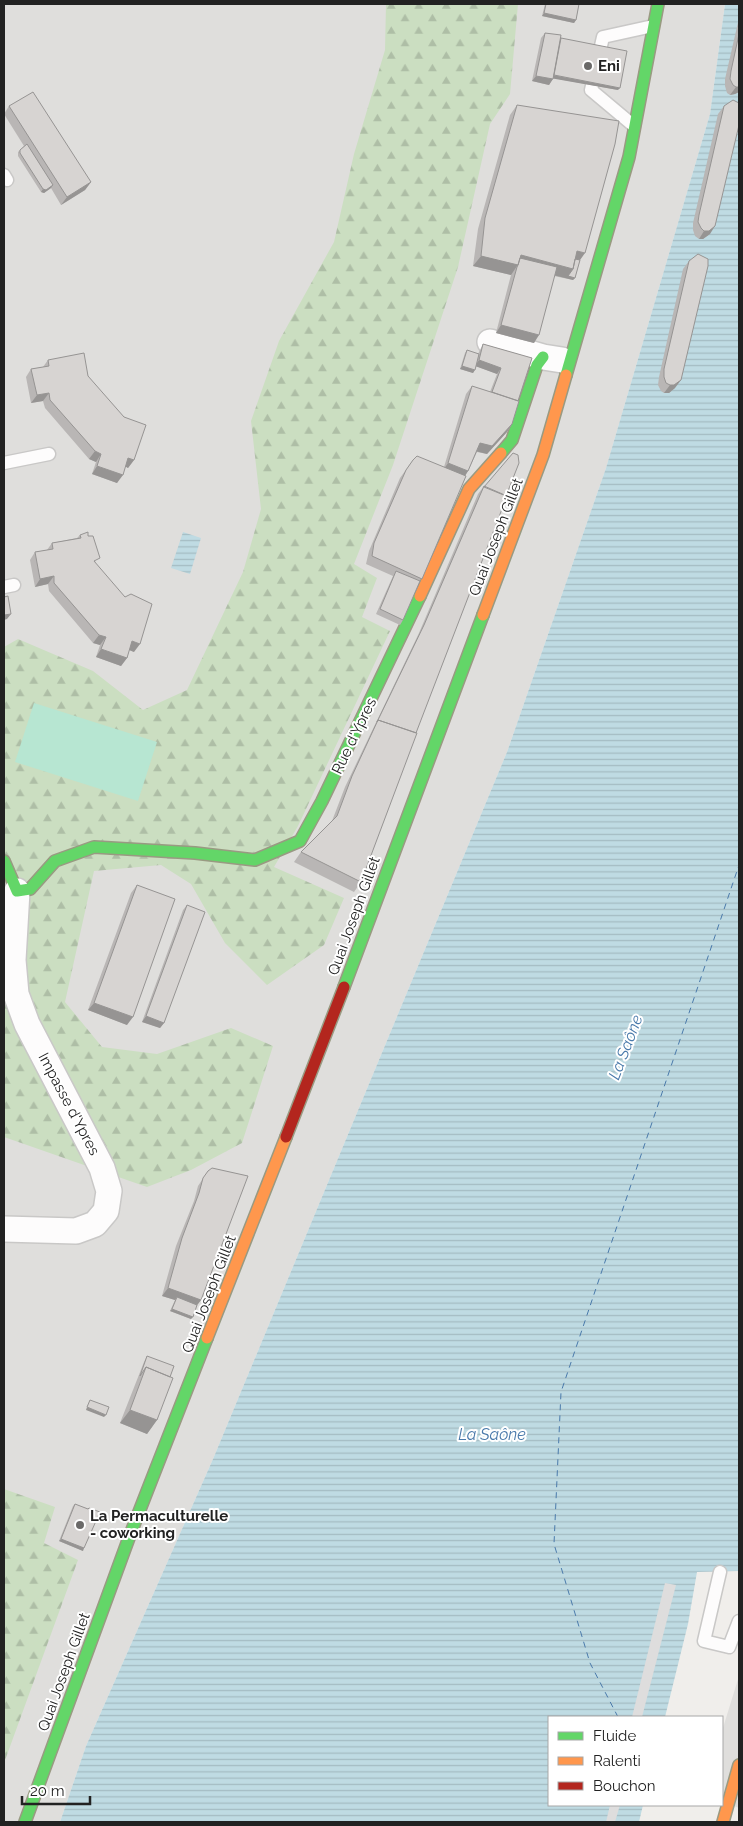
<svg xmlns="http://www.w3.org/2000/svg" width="743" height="1826" viewBox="0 0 743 1826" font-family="Raleway,sans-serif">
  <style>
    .residential { fill: #dfdedc }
    .forest { fill: url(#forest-firs) }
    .pitch { fill: #b7e6d2 }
    .water { fill: url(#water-rules) }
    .pier { fill: #dedddd }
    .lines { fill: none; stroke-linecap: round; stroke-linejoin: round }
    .ferry { stroke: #4a7aab; stroke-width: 1; stroke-dasharray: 6 5; stroke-linecap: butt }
    .lane-casing { stroke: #c9c8c7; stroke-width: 15 }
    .street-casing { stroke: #c9c8c7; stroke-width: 28 }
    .fast-casing { stroke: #999a82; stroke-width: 14 }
    .slow-casing { stroke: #999a82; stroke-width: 14 }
    .jam-casing { stroke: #999a82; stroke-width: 14 }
    .lane { stroke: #fdfcfc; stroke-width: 12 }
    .street { stroke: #fdfcfc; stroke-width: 25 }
    .fast { stroke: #63d668; stroke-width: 11 }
    .slow { stroke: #ff974d; stroke-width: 11 }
    .jam { stroke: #b3261e; stroke-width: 11 }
    .wall { fill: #b9b6b5 }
    .shaded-wall { fill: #969493 }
    .building { fill: #d7d4d2; stroke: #969493 }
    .poi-dot { fill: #6a6968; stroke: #fff; stroke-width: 2 }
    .labels { text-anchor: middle; stroke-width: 4; stroke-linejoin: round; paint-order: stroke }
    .poi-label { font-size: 15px; font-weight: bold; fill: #222; stroke: #fff; text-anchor: start }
    .street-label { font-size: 15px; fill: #222; stroke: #fff }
    .water-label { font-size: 16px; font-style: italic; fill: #4a7aab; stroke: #fff }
  </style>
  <defs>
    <pattern id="forest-firs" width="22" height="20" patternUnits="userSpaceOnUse" patternTransform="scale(1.25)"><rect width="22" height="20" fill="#cbdec1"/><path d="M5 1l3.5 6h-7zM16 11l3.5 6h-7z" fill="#aebea6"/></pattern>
    <pattern id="water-rules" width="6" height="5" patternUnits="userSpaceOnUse" patternTransform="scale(1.25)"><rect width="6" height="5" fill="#bfdbe3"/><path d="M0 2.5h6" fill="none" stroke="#a4bcc2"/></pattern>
  </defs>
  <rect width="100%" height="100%" fill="#f0eeeb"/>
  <path class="residential" d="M4,4H725L710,114L606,468L507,752L213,1459L86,1746L60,1822H4Z
    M739,1676V1808L722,1801V1731Z"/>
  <path class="forest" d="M386,4H518L510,94L490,124L458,267L393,465L354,564L377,578L362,617L390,631L298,826L274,867L344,898L324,945L267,985L225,943L191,884L161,865L94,871L65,1002L102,1047L157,1054L231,1028L273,1046L242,1143L191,1170L147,1187L4,1137V647L18,639L93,671L143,710L187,690L243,572L261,509L251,421L279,341L334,242L354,154L385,50Z
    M4,1489L55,1507L44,1543L78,1560L4,1763Z"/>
  <path class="pitch" d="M34,703L157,742L138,801L15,762Z"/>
  <path class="water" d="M725,4H739V1571L697,1572L688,1624L665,1717H549V1805H643L639,1822H60L86,1746L213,1459L507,752L606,468L710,114Z
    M183,532L201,538L190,574L171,568Z"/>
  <path class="pier" d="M665,1583L676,1585L642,1717H632Z
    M610,1805H620L615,1822H606Z"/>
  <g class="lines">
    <path class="ferry" d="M618,1717L590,1663L554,1544L561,1392L739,865"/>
    <defs>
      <path id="lane" d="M634,126L591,90L603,37L653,26
        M4,175L7,180
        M4,463L49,454
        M4,587L14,585
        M720,1572L704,1641L729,1647L739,1621"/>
      <path id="street" d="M490,342L543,357L562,360
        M4,1229L76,1231L95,1224L106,1211L109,1191L102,1168L27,1024L16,994L13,960L17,891"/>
      <path id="fast" d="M566,375L629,157L658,4
        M501,453L512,440L537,365L543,357
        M4,861L17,891L30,889L55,861L94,847L195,853L255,860L300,841L322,801L420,596
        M344,987L483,615
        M25,1822L130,1535L207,1338"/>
      <path id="slow" d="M420,596L469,489L501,453
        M483,615L543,455L566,375
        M207,1338L286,1137
        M723,1822L739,1765"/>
      <path id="jam" d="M286,1137L344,987"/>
    </defs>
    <use href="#lane" class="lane-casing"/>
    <use href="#street" class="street-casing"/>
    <use href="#fast" class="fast-casing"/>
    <use href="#slow" class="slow-casing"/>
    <use href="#jam" class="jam-casing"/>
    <use href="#lane" class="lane"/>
    <use href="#street" class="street"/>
    <use href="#fast" class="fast"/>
    <use href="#slow" class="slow"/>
    <use href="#jam" class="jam"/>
  </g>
  <path class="wall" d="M545,4H579L576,20L574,23L542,16Z
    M739,18V92L735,94L730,95L727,93L725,86V79Z
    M545,33L561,38L618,90L553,78L549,85L532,81L541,38Z
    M517,105L580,260L575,278L573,280L554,276L534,343L496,333L511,275L473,266L478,229L510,115Z
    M9,106L91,182L85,190L61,205L51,188L44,193L41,192L18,156V152L24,146L4,114Z
    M724,106L710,234L703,239H699L695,236L693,230V223L718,114Z
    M689,261L675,388L669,393H664L661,391L658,385L659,377L683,269Z
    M483,344L532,358L518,401L512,424L507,432L487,454L477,452L468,471L465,476L403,620L400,625L376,614L393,576L366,564L369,551L400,478L413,460L444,467L466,394L472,386L490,392L497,374L476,366L473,373L460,369L465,353L467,350L478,354Z
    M48,360L88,376L134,460L128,468L125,466L117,483L92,474L96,462L89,459L45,408L43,401L31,403L26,377L31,369L43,367Z
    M484,486L416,733L361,882L354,892L294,862L301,852L332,821L345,787L419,633L478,494Z
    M80,535L88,536L96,564L134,652L129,650L127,658L121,666L96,657L100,645L93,643L49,591L48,584L35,587L30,560L35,552L47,550L52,543L77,538Z
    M137,885L127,1025L88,1010L131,893Z
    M187,905L164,1023L160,1028L142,1022L183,910Z
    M208,1171L201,1300L197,1305L191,1319L170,1311L175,1300L162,1296L176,1246L194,1201L198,1186Z
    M147,1356L170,1377L157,1420L147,1434L120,1423L144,1362Z
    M75,1504L88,1509L89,1508L83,1551L59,1541L73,1506Z"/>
  <path class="shaded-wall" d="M544,13L576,20L574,23L542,16Z
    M552,75L620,88L618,90L550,78Z
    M536,76L553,79L549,85L532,81Z
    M736,87H739V92L735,94L730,95Z
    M91,182L85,190L61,205L67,197Z
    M53,185L51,188L44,193L41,192L43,189Z
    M715,226L710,234L703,239H699L704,231Z
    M577,251L585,253L578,263L571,262Z
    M521,255L573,269L575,278L573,280L517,266L511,275L473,266L481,256Z
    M501,325L539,335L534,343L496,333Z
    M479,360L501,368L497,374L475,366Z
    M462,366L475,370L473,373L460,369Z
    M681,380L675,388L669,393H664L670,385Z
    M49,393L43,401L31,403L37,395Z
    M512,424L507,432L487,454L475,451L480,443Z
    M95,451L101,454L96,462L89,459Z
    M128,458L134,460L128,468L123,465Z
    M448,463L468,471L463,479L444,469Z
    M97,466L123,475L117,483L92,474Z
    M54,576L48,584L35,587L40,579Z
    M11,614L7,619L4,620V615Z
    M99,635L106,637L100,645L93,643Z
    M132,641L140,644L134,652L127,649Z
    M101,649L127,658L121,666L96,657Z
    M94,1003L133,1017L127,1025L88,1010Z
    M146,1016L164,1023L160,1028L142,1022Z
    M168,1288L201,1300L195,1308L177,1297L175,1300L162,1296Z
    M172,1309L193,1317L191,1319L170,1311Z
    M87,1407L106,1415L104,1417L86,1410Z
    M130,1410L157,1420L147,1434L120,1423Z
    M61,1539L84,1548L83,1551L59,1541Z"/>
  <path class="building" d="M546,4H579L576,20L544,13Z
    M545,33L561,35L553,79L536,76Z
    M739,34V87H736L733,85L730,79L731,71Z
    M561,38L627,51L620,88L554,75Z
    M33,92L91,182L67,197L9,106Z
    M733,100L739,103V125L715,226L709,231H704L701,228L698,222L699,215L724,106Z
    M517,105L619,121L615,144L585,253L577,251L573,269L521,255L518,265L481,256L485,218Z
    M27,144L53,185L46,190L43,189L20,153V150Z
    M698,254L708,259V266L681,380L674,385H670L666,383L664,377V369L689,261Z
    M520,258L557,267L539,335L501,325L517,267L518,265Z
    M575,259L580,260L575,278L568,276L573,269Z
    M483,344L532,358L518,401L492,392L501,368L479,360Z
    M467,350L479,354L475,370L462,366Z
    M84,353L88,376L124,417L146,425L134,460L128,458L123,475L97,466L101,454L95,451L50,400L49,393L37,395L31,369L49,366L48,360Z
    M472,386L519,401L512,424L492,446L480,443L468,471L448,463Z
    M513,453L518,455L519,463L506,496L484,487Z
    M417,456L466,476L422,579L372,556L374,543L406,470L413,460Z
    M484,486L507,496L416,733L378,720L377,722L424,625Z
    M88,532V536H93L100,558L94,561L125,597L131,594L152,604L140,644L132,641L127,658L101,649L106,637L99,635L54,583V576L40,579L35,552L53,549L52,543L81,538L80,535Z
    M396,571L420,581L403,620L380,609Z
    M8,596L11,614L4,615V597Z
    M378,720L417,733L361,882L301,852L337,816L352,776Z
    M137,885L175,899L133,1017L94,1003Z
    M187,905L205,912L164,1023L146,1016Z
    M212,1168L248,1176L201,1300L168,1288L182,1238L199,1193L203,1178L208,1171Z
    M177,1297L197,1305L193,1317L172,1309Z
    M147,1356L174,1366L170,1377L146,1367L140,1376Z
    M146,1367L173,1378L157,1420L130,1410Z
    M90,1400L109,1407L106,1415L87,1407Z
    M75,1504L88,1509L89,1508L100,1512L84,1548L61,1539Z"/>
  <g class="poi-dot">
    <circle cx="588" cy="66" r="5"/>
    <circle cx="80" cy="1525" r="5"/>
  </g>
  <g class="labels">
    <g class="poi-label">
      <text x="598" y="71">Eni</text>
      <text x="90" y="1521">La Permaculturelle<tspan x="90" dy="17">- coworking</tspan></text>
    </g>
    <g class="street-label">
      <text transform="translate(496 537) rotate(-69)" y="5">Quai Joseph Gillet</text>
      <text transform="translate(354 736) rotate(-64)" y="5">Rue d'Ypres</text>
      <text transform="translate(354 916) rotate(-70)" y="5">Quai Joseph Gillet</text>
      <text transform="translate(69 1104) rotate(62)" y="5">Impasse d'Ypres</text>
      <text transform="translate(209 1294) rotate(-69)" y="5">Quai Joseph Gillet</text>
      <text transform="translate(64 1672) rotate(-70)" y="5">Quai Joseph Gillet</text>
    </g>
    <g class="water-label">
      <text transform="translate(625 1047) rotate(-69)" y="6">La Saône</text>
      <text x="492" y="1440">La Saône</text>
    </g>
  </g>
  <rect width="743" height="1826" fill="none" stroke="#222222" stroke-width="10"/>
  <rect x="548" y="1716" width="175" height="90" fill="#ffffff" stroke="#a7a7a7"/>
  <rect x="558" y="1732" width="25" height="8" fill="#63d668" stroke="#a7a7a7"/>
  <text x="593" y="1741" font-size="15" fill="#222222">Fluide</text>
  <rect x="558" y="1757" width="25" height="8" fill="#ff974d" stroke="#a7a7a7"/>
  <text x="593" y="1766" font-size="15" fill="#222222">Ralenti</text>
  <rect x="558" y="1782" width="25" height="8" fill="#b3261e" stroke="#a7a7a7"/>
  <text x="593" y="1791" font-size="15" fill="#222222">Bouchon</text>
  <path d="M22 1796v8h68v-8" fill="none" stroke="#222222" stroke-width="2.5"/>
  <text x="30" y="1796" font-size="15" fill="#222222" stroke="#ffffff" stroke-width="4" paint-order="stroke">20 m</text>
</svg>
